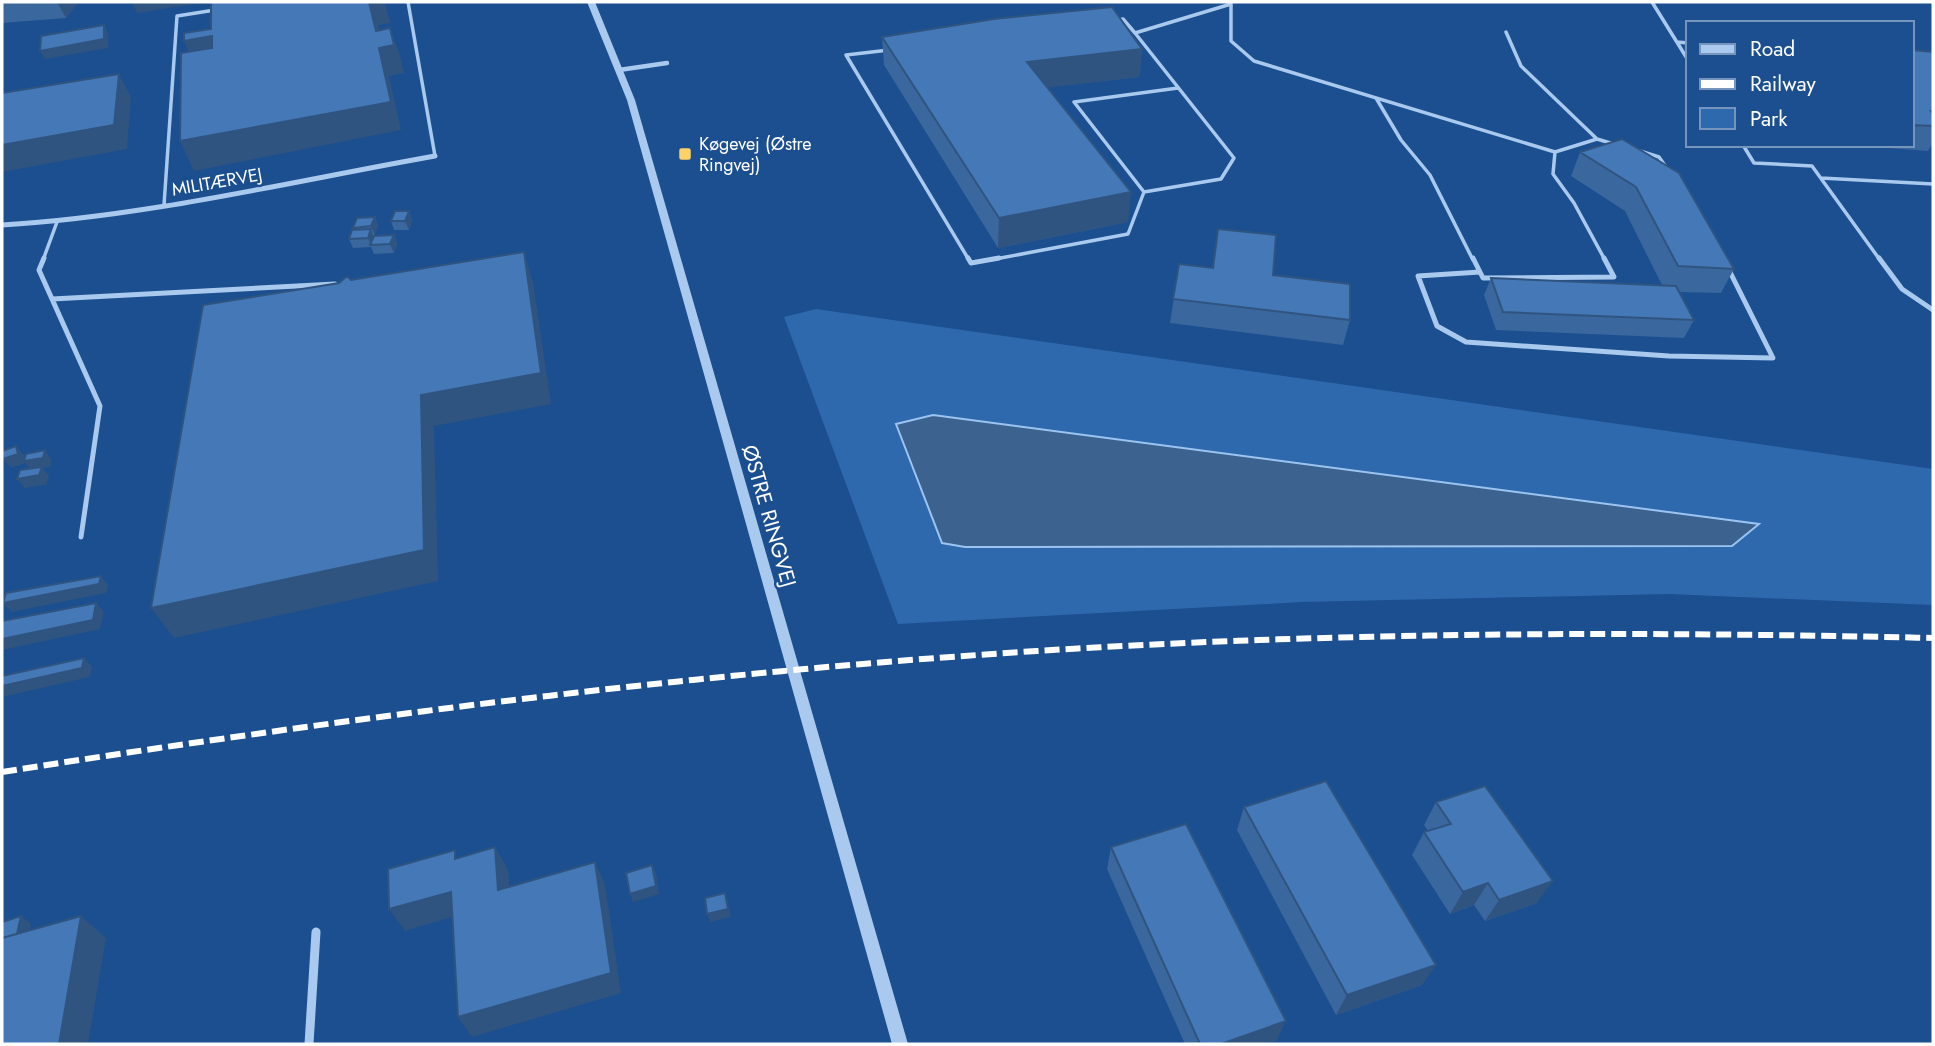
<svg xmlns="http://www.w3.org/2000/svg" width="1935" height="1046" viewBox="0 0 1935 1046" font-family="Jost,sans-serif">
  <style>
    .green { fill: #2e69ad }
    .water { fill: #3c6290; stroke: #9cc4f0; stroke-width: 2 }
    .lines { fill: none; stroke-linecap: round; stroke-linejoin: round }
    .service-far1 { stroke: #a9c9ee; stroke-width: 3.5 }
    .service { stroke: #a9c9ee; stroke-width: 5 }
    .pedestrian { stroke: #a9c9ee; stroke-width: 4.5 }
    .minor-far1 { stroke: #a9c9ee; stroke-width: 5 }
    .minor { stroke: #a9c9ee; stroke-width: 9 }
    .tertiary { fill: #a9c9ee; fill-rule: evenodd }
    .rail { stroke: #fff; stroke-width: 6; stroke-dasharray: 15 6; stroke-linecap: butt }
    .wall { fill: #3a679d }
    .shaded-wall { fill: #305480 }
    .building { fill: #4478b7; stroke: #305480; stroke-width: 2 }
    .poi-dot { fill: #ffd166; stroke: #1b4f8f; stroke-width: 2.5 }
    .labels { text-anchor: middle; stroke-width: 5; stroke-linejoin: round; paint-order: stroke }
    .far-poi-label { font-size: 18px; fill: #fff; stroke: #1b4f8f; text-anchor: start }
    .far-street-label { font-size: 18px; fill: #fff; stroke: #1b4f8f }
    .street-label { font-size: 21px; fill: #fff; stroke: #1b4f8f }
  </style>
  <rect width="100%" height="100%" fill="#1b4f8f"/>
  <path class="green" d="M816,309L1933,469V605L1669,594L1302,602L898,624L784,317Z"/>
  <path class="water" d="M933,415L1759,524L1732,546L965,547L942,543L896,424Z"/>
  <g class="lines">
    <path class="service-far1" d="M408,2L435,156
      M1652,2L1688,60
      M1114,21L1123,19L1135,33
      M1677,42L1688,43
      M889,50L846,55L969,260
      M1178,88L1074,102L1144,192L1221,179L1234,158L1135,33L1231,4V41L1254,61L1555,152L1597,139L1521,66L1506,32
      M1376,98L1401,140L1430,175L1473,260
      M1597,139L1617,145
      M1743,145L1754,163L1812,166L1880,260
      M1640,151L1659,157L1668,170
      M1555,152L1553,174L1574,203L1605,260
      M1821,178L1933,184
      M164,205L177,16L215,10
      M43,260L57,222
      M990,260L1128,234L1144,192"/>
    <path class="service" d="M44,258L39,270L100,406L81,537
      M968,258L971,263L999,258
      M1473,258L1483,278L1614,277L1604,258
      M1879,258L1902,289L1933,310
      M1480,272L1418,276L1437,326L1466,342L1669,356L1773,358L1728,268
      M52,299L335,284"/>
    <path class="pedestrian" d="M619,70L667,63"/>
    <path class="minor-far1" d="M2,225C144,217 294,181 435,156"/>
    <path class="minor" d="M309,1044L316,932"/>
    <path class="tertiary" d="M587,2H595L635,100L908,1044H892L627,100Z"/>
    <path class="rail" d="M2,772C345,718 690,673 1037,651C1335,632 1634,631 1933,638"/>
  </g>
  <path class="wall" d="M2,2H78L66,18L2,23Z
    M882,37L1142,49L1139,77L1048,87L1128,222L998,248L884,65Z
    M1912,50L1933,52V143L1928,151L1874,147L1873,145H1912Z
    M1622,139L1734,269L1721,293L1679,292L1694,320L1684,338L1496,330L1484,295L1491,278L1662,285L1625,211L1571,176L1580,152Z
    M409,211L412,220L409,230H394L391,221Z
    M375,217L378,226L374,236L394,235L397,244L394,253L374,254L371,247L353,248L349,239L354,230L353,228Z
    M1218,229L1273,275L1350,320L1343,345L1170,323L1179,264L1212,268Z
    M1436,802L1537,903L1485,921L1474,905L1450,914L1412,855L1424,832L1428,831L1424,825Z
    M1244,807L1422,985L1336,1015L1237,830Z
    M1111,847L1277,1040L1266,1044H1185L1107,869Z"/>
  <path class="shaded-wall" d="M57,2H78L66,18Z
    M132,2H207L137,13Z
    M369,2H385L390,23L378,25L383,47L390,28L400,56L404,73L389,76L401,130L194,171L180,141L376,31Z
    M104,25L108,33V48L45,59L40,51Z
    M212,36L224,64L197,69L184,41Z
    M1142,49L1139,77L1026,90L1027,62Z
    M119,74L131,97L127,149L2,172V145Z
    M1131,192L1128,222L998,248L999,218Z
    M409,211L412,220L409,230L405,221Z
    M375,217L378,226L375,235L371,226Z
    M371,229L374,238L371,245L368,238Z
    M394,235L397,244L394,253L390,244Z
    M524,252L533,282L551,404L434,426L438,581L174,638L151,608L421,395Z
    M16,446L24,455L25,461L45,450L52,460L50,467L43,468L49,476L46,485L24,488L17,479L31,470L25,463L11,468L3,459Z
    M101,576L108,585L106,593L11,612L3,603Z
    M96,603L104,612L100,629L2,650V639Z
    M84,658L92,667L90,677L2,697V686Z
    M495,847L508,869L511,912L498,890Z
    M595,862L605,884L621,993L472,1037L458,1017Z
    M652,865L656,873L659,894L633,902L630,894Z
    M1553,881L1537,903L1485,921L1499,900Z
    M1488,883L1474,905L1450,914L1463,892Z
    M451,892L465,913L405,931L389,909Z
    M725,893L731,917L710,922L707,914Z
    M21,916L31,924L25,951L2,957Z
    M81,916L106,938L88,1044H59Z
    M1436,965L1422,985L1336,1015L1347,995Z
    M1286,1021L1277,1040L1266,1044H1221Z"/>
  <path class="building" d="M211,2H369L376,31L390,28L394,45L379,48L391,102L180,141L181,53L212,48V36L184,41V33L211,29Z
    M1112,7L1142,49L1027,62L1131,192L999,218L882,37L994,19Z
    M104,25V39L40,51L41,36Z
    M1912,50L1933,52V111H1931L1933,114V126L1912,125Z
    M119,74L114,125L2,145V93Z
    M1622,139L1679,173L1734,269L1678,266L1636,187L1580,152Z
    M395,211H409L405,221H391Z
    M375,217L371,226L353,228L357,218Z
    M371,229L368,238L349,239L352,230Z
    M1218,229L1276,235L1273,275L1350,284V320L1173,299L1179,264L1213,268Z
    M394,235L390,244L370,245L374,236Z
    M524,252L541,373L421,395L424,550L151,608L203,305L339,283L347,276L351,280Z
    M1491,278L1676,286L1694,320L1503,312Z
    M16,446L18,454L3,459L2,451Z
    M45,450L43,458L24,461L26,454Z
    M42,467L39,475L17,479L20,470Z
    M101,576L99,584L3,603L6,593Z
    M96,603L93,620L2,639V621Z
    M84,658L82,668L2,686V676Z
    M1326,781L1436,965L1347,995L1244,807Z
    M1485,786L1553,881L1499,900L1488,883L1463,892L1424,832L1451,824L1436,802Z
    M1186,824L1286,1021L1221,1044H1200L1111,847Z
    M495,847L498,890L595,862L611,973L458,1017L451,892L389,909L388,869L455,850V859Z
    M652,865L656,886L630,894L626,873Z
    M725,893L728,909L707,914L705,898Z
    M21,916L17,934L2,938V922Z
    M81,916L59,1044H2V938Z"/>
  <rect class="poi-dot" x="678" y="147" width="14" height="14" rx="3.5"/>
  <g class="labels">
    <g class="far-poi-label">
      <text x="699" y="150">Køgevej (Østre<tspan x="699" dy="21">Ringvej)</tspan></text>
    </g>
    <g class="far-street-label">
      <text transform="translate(217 182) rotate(-10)" y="6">MILITÆRVEJ</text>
    </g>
    <g class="street-label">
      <text transform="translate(769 516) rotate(74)" y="7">ØSTRE RINGVEJ</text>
    </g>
  </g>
  <rect width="1935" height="1046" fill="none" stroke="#ffffff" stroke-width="7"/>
  <rect x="1686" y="21" width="228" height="126" fill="#1b4f8f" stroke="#7695bc" stroke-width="2"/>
  <rect x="1700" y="44" width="35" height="10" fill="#a9c9ee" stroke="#7695bc" stroke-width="2"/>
  <text x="1750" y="56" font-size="21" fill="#ffffff">Road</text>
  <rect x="1700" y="79" width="35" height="10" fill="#ffffff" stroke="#7695bc" stroke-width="2"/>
  <text x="1750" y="91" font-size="21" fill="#ffffff">Railway</text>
  <rect x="1700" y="108" width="35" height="21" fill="#2e69ad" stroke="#7695bc" stroke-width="2"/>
  <text x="1750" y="126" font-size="21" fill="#ffffff">Park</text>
</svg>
